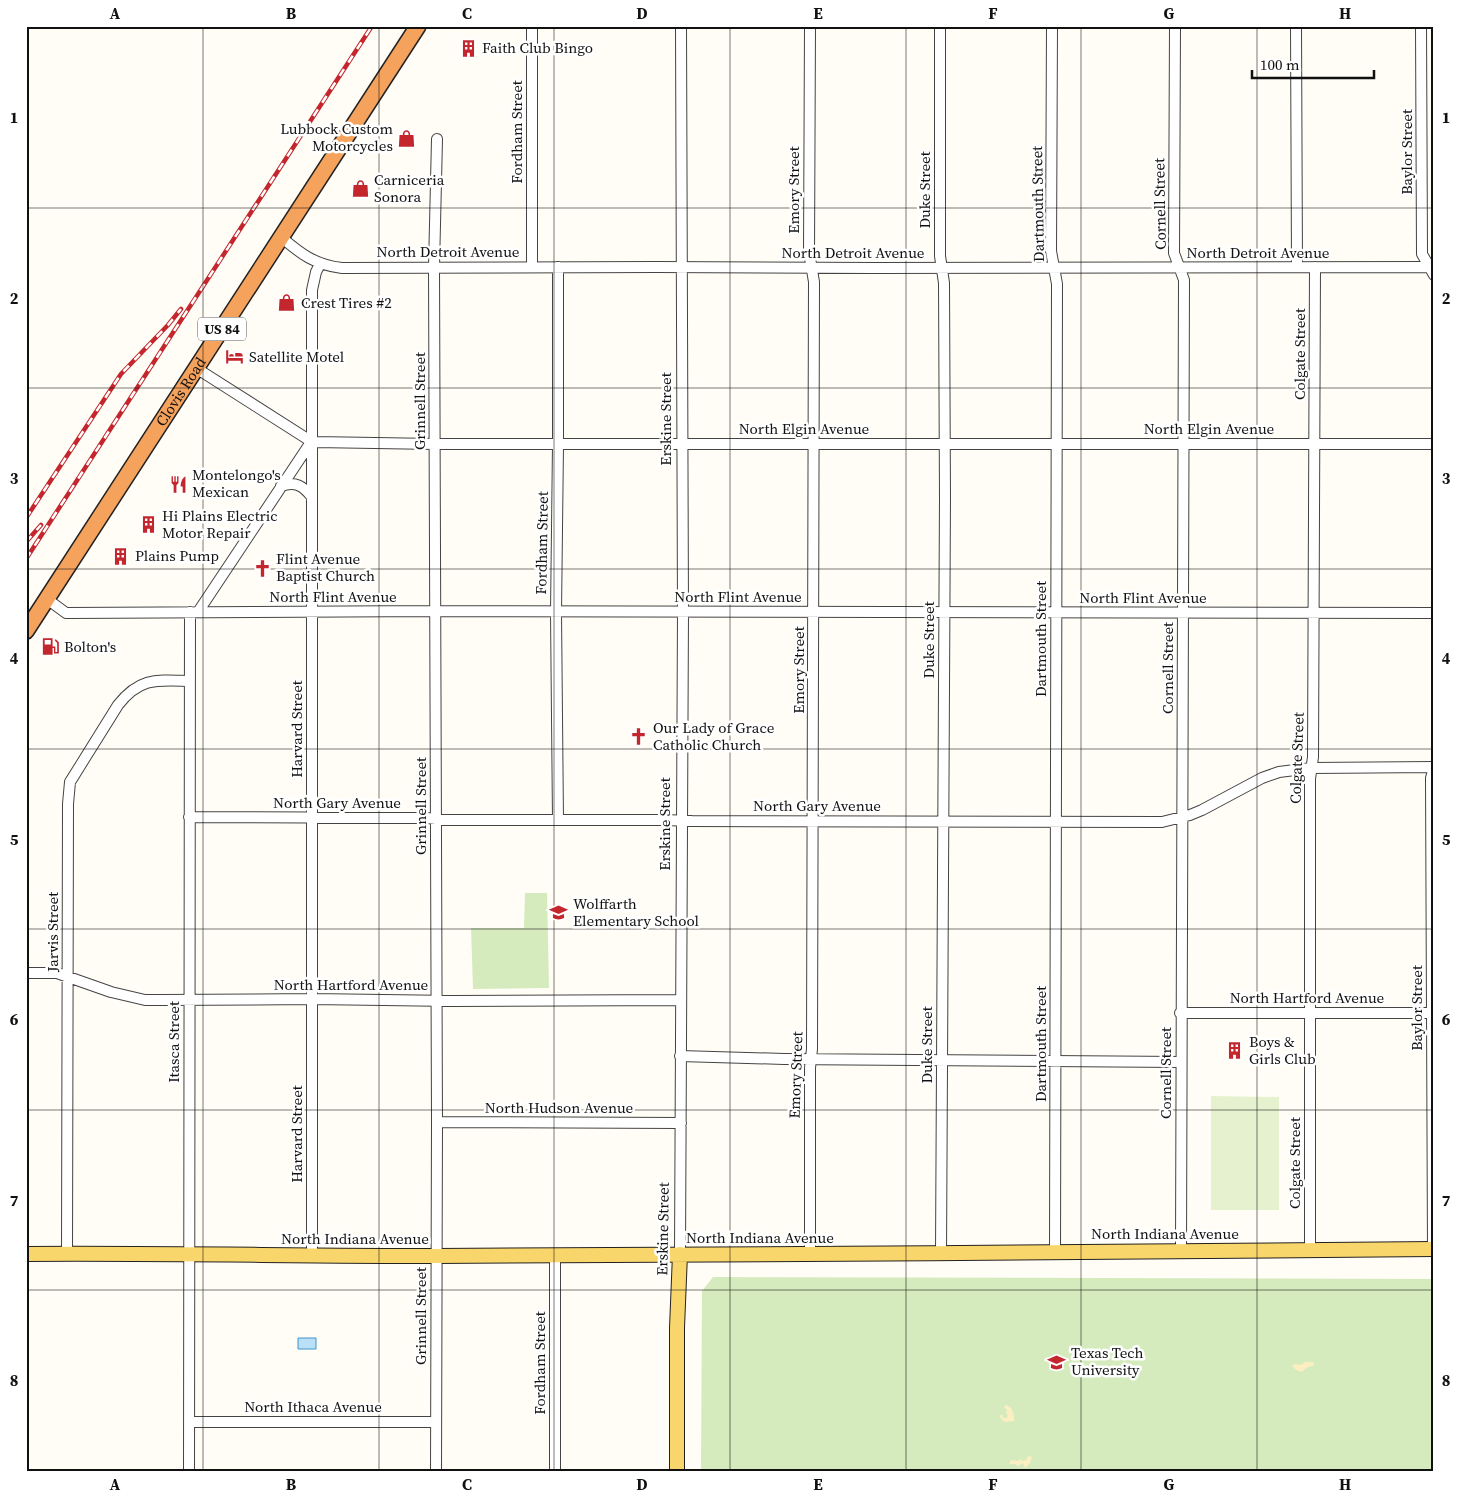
<svg xmlns="http://www.w3.org/2000/svg" width="1460" height="1498" viewBox="0 0 1460 1498" font-family="'Source Serif 4',serif">
  <style>
    .green { fill: #d5ebbd }
    .sand { fill: #fbeec1 }
    .pitch { fill: #e6f2cf }
    .water { fill: #b9e0f7; stroke: #3f96cf }
    .lines { fill: none; stroke-linecap: round; stroke-linejoin: round }
    .minor-casing { stroke: #444; stroke-width: 12 }
    .major-casing { stroke: #222; stroke-width: 16 }
    .highway-casing { stroke: #222; stroke-width: 18 }
    .minor { stroke: #fff; stroke-width: 10 }
    .major { stroke: #f9d66b; stroke-width: 14 }
    .highway { stroke: #f5a25d; stroke-width: 15 }
    .rail-casing { stroke: #c4262e; stroke-width: 4.5 }
    .rail { stroke: #fff; stroke-width: 2.5; stroke-dasharray: 8; stroke-linecap: butt }
    .grid { fill: none; stroke: #111; stroke-width: 1; stroke-opacity: 0.55 }
    .labels { text-anchor: middle; stroke-width: 5; stroke-linejoin: round; paint-order: stroke }
    .shield { fill: #fff; stroke: #585858; stroke-width: 1 }
    .shield-label { font-size: 14px; font-weight: bold; fill: #111 }
    .poi-label { font-size: 15px; fill: #111; stroke: #fff; text-anchor: start }
    .street-label { font-size: 15px; fill: #111; stroke: #fff }
    .neatline { fill: none; stroke: #111; stroke-width: 2 }
    .grid-label { font-size: 16px; text-anchor: middle; font-weight: bold; fill: #111 }
  </style>
  <rect width="100%" height="100%" fill="#fffdf5"/>
  <path class="green" d="M525,893H547L549,988L473,989L471,928H524Z
    M713,1277L1434,1279V1472H701L702,1291Z"/>
  <path class="sand" d="M1305,1362H1313L1314,1366C1308,1366 1306,1368 1302,1372L1296,1370L1292,1366L1295,1364L1301,1365Z
    M1006,1405C1012,1406 1015,1415 1014,1421L1004,1422L999,1416L1002,1414L1003,1418H1007L1008,1415L1006,1413L1007,1410L1004,1407Z
    M1028,1456L1032,1457L1030,1463L1025,1468L1023,1463L1018,1466L1015,1464H1009L1011,1460L1017,1461L1021,1459L1022,1461L1026,1460Z"/>
  <path class="pitch" d="M1211,1096L1279,1097V1210H1211Z"/>
  <path class="water" d="M298,1338H316V1349H298Z"/>
  <g class="lines">
    <defs>
      <path id="minor" d="M810,26L809,252L814,282L812,1049L810,1068V1254
        M940,26V256L944,283L945,498L941,1254
        M1052,26L1051,251L1057,284L1055,1252
        M1175,26L1174,253L1184,280C1183,603 1181,927 1181,1251
        M1296,26L1297,267
        M1421,26L1422,254L1434,275
        M281,237C301,254 315,265 342,268L656,267L874,268L1434,267
        M532,267V26
        M558,267V444L556,613L558,820
        M196,368L309,440L315,442L435,444H1434
        M281,486C296,481 303,486 312,497
        M47,599L66,613L435,611L1434,613
        M198,612L311,442
        M189,817L427,818L445,820H664L692,821L1162,822L1190,815L1202,810L1262,778L1279,772L1311,768L1434,767
        M26,973H57L111,992L145,1000H162L313,999L453,1001L681,1000
        M1180,1013H1434
        M680,1056L784,1059L1181,1062
        M437,1122L681,1123
        M1433,1249L1431,778L1434,767
        M1310,1250V779L1313,757L1315,267
        M67,1253L68,804L70,782L118,705C140,677 157,680 189,681
        M680,1254L683,612L681,26
        M312,1255V290L316,272L320,264
        M189,1422H436
        M189,1472L190,612
        M436,1472L437,1122L434,267L437,139
        M555,1472V1255"/>
      <path id="major" d="M26,1254C163,1253 300,1256 436,1256C769,1256 1101,1251 1434,1249
        M677,1472V1328L680,1254"/>
      <g id="highway">
        <path id="s1" d="M26,631L418,26"/>
      </g>
    </defs>
    <use href="#minor" class="minor-casing"/>
    <use href="#major" class="major-casing"/>
    <use href="#highway" class="highway-casing"/>
    <use href="#minor" class="minor"/>
    <use href="#major" class="major"/>
    <use href="#highway" class="highway"/>
    <defs>
      <path id="rail" d="M26,518L121,374L168,325L181,309
        M26,542L41,525
        M26,559L372,26"/>
    </defs>
    <use href="#rail" class="rail-casing"/>
    <use href="#rail" class="rail"/>
  </g>
  <path class="grid" d="M203,26V1472M379,26V1472M554,26V1472M730,26V1472M906,26V1472M1081,26V1472M1257,26V1472M26,208H1434M26,388H1434M26,569H1434M26,749H1434M26,929H1434M26,1110H1434M26,1290H1434"/>
  <defs>
    <symbol id="building-bare" viewBox="-9 -9 18 18"><path d="M-4-6H4V6H1V3H-1V6H-4ZM-2.5-4.3h1.7v1.8h-1.7ZM.8-4.3h1.7v1.8H.8ZM-2.5-1h1.7V.8h-1.7ZM.8-1h1.7V.8H.8Z" fill="#c4262e" stroke="#fff" stroke-width="2.5" paint-order="stroke"/></symbol>
    <symbol id="shop-bare" viewBox="-9 -9 18 18"><path d="M-5-2.5h2.3a2.7 3.5 0 0 1 5.4 0H5L5.5 6h-11ZM-1.5-2.5h3a1.5 2.3 0 0 0-3 0Z" fill="#c4262e" stroke="#fff" stroke-width="2.5" paint-order="stroke"/></symbol>
    <symbol id="hotel-bare" viewBox="-9 -9 18 18"><path d="M-6-4.5h1.5V1H6V5H4.5V3h-9V5H-6ZM-4 0a1.8 1.8 0 1 1 3.6 0ZM.5 0V-2.5h3Q6-2.5 6 0Z" fill="#c4262e" stroke="#fff" stroke-width="2.5" paint-order="stroke"/></symbol>
    <symbol id="restaurant-bare" viewBox="-9 -9 18 18"><path d="M-5-6h1v4h1v-4h1v4h1v-4h1v5L-1.5 .5V6h-2V.5L-5-1ZM5-6V6H3V1.5H1.5Q1.5-4 5-6Z" fill="#c4262e" stroke="#fff" stroke-width="2.5" paint-order="stroke"/></symbol>
    <symbol id="church-bare" viewBox="-9 -9 18 18"><path d="M-1.2-6h2.4v3.5h3.3v2.4h-3.3V6h-2.4V-.1h-3.3v-2.4h3.3Z" fill="#c4262e" stroke="#fff" stroke-width="2.5" paint-order="stroke"/></symbol>
    <symbol id="fuel-bare" viewBox="-9 -9 18 18"><path d="M-5.5-6h7V0h2V4h1.3V-2.5L3-4.5l.8-.8L6-3V5H2.5V1h-1V6h-7ZM-4.2-4.7v3.2H.2V-4.7Z" fill="#c4262e" stroke="#fff" stroke-width="2.5" paint-order="stroke"/></symbol>
    <symbol id="school-bare" viewBox="-9 -9 18 18"><path d="M0-5L7-2L0 1L-7-2ZM-4 1L0 2.5L4 1V4Q0 6-4 4Z" fill="#c4262e" stroke="#fff" stroke-width="2.5" paint-order="stroke"/></symbol>
    <symbol id="university-bare" viewBox="-9 -9 18 18"><path d="M0-5L7-2L0 1L-7-2ZM-4 1L0 2.5L4 1V4Q0 6-4 4Z" fill="#c4262e" stroke="#fff" stroke-width="2.5" paint-order="stroke"/></symbol>
  </defs>
  <g fill-rule="evenodd">
    <use href="#building-bare" x="456" y="36" width="25" height="25"/>
    <use href="#shop-bare" x="394" y="126" width="25" height="25"/>
    <use href="#shop-bare" x="348" y="176" width="25" height="25"/>
    <use href="#shop-bare" x="274" y="290" width="25" height="25"/>
    <use href="#hotel-bare" x="222" y="344" width="25" height="25"/>
    <use href="#restaurant-bare" x="166" y="472" width="25" height="25"/>
    <use href="#building-bare" x="136" y="512" width="25" height="25"/>
    <use href="#building-bare" x="108" y="544" width="25" height="25"/>
    <use href="#church-bare" x="250" y="556" width="25" height="25"/>
    <use href="#fuel-bare" x="38" y="634" width="25" height="25"/>
    <use href="#church-bare" x="626" y="724" width="25" height="25"/>
    <use href="#school-bare" x="546" y="900" width="25" height="25"/>
    <use href="#building-bare" x="1222" y="1038" width="25" height="25"/>
    <use href="#university-bare" x="1044" y="1350" width="25" height="25"/>
  </g>
  <g class="labels">
    <rect class="shield" x="198" y="317.5" width="48" height="23" rx="4"/>
    <g class="shield-label">
      <text x="222" y="334">US 84</text>
    </g>
    <g class="poi-label">
      <text x="482" y="53">Faith Club Bingo</text>
      <text x="393" y="134" text-anchor="end">Lubbock Custom<tspan x="393" dy="17">Motorcycles</tspan></text>
      <text x="374" y="185">Carniceria<tspan x="374" dy="17">Sonora</tspan></text>
      <text x="301" y="308">Crest Tires #2</text>
      <text x="249" y="362">Satellite Motel</text>
      <text x="192" y="480">Montelongo's<tspan x="192" dy="17">Mexican</tspan></text>
      <text x="162" y="521">Hi Plains Electric<tspan x="162" dy="17">Motor Repair</tspan></text>
      <text x="135" y="561">Plains Pump</text>
      <text x="276" y="564">Flint Avenue<tspan x="276" dy="17">Baptist Church</tspan></text>
      <text x="64" y="652">Bolton's</text>
      <text x="653" y="733">Our Lady of Grace<tspan x="653" dy="17">Catholic Church</tspan></text>
      <text x="573" y="909">Wolffarth<tspan x="573" dy="17">Elementary School</tspan></text>
      <text x="1249" y="1047">Boys &amp;<tspan x="1249" dy="17">Girls Club</tspan></text>
      <text x="1071" y="1358">Texas Tech<tspan x="1071" dy="17">University</tspan></text>
    </g>
    <g class="street-label">
      <text transform="translate(517 132) rotate(-90)" y="5">Fordham Street</text>
      <text transform="translate(1407 152) rotate(-90)" y="5">Baylor Street</text>
      <text transform="translate(794 190) rotate(-90)" y="5">Emory Street</text>
      <text transform="translate(925 190) rotate(-90)" y="5">Duke Street</text>
      <text transform="translate(1038 204) rotate(-91)" y="5">Dartmouth Street</text>
      <text transform="translate(1160 204) rotate(-91)" y="5">Cornell Street</text>
      <text x="448" y="257">North Detroit Avenue</text>
      <text x="853" y="258">North Detroit Avenue</text>
      <text x="1258" y="258">North Detroit Avenue</text>
      <text transform="translate(1300 354) rotate(-90)" y="5">Colgate Street</text>
      <text dy="5" stroke="none"><textPath href="#s1" startOffset="285">Clovis Road</textPath></text>
      <text transform="translate(420 401) rotate(-90)" y="5">Grinnell Street</text>
      <text transform="translate(666 419) rotate(-90)" y="5">Erskine Street</text>
      <text x="804" y="434">North Elgin Avenue</text>
      <text x="1209" y="434">North Elgin Avenue</text>
      <text transform="translate(542 543) rotate(-89)" y="5">Fordham Street</text>
      <text x="333" y="602">North Flint Avenue</text>
      <text x="738" y="602">North Flint Avenue</text>
      <text x="1143" y="603">North Flint Avenue</text>
      <text transform="translate(1041 639) rotate(-90)" y="5">Dartmouth Street</text>
      <text transform="translate(929 640) rotate(-90)" y="5">Duke Street</text>
      <text transform="translate(1168 668) rotate(-90)" y="5">Cornell Street</text>
      <text transform="translate(799 670) rotate(-90)" y="5">Emory Street</text>
      <text transform="translate(297 729) rotate(-90)" y="5">Harvard Street</text>
      <text transform="translate(1297 758) rotate(-88)" y="5">Colgate Street</text>
      <text x="337" y="808">North Gary Avenue</text>
      <text transform="translate(421 806) rotate(-90)" y="5">Grinnell Street</text>
      <text x="817" y="811">North Gary Avenue</text>
      <text transform="translate(665 824) rotate(-90)" y="5">Erskine Street</text>
      <text transform="translate(53 932) rotate(-90)" y="5">Jarvis Street</text>
      <text x="351" y="990">North Hartford Avenue</text>
      <text x="1307" y="1003">North Hartford Avenue</text>
      <text transform="translate(1417 1008) rotate(-90)" y="5">Baylor Street</text>
      <text transform="translate(174 1042) rotate(-90)" y="5">Itasca Street</text>
      <text transform="translate(1041 1044) rotate(-90)" y="5">Dartmouth Street</text>
      <text transform="translate(927 1045) rotate(-90)" y="5">Duke Street</text>
      <text transform="translate(1166 1073) rotate(-90)" y="5">Cornell Street</text>
      <text transform="translate(796 1075) rotate(-88)" y="5">Emory Street</text>
      <text x="559" y="1113">North Hudson Avenue</text>
      <text transform="translate(297 1134) rotate(-90)" y="5">Harvard Street</text>
      <text transform="translate(1295 1163) rotate(-90)" y="5">Colgate Street</text>
      <text transform="translate(663 1229) rotate(-89)" y="5">Erskine Street</text>
      <text x="1165" y="1239">North Indiana Avenue</text>
      <text x="760" y="1243">North Indiana Avenue</text>
      <text x="355" y="1244">North Indiana Avenue</text>
      <text transform="translate(421 1316) rotate(-90)" y="5">Grinnell Street</text>
      <text transform="translate(540 1363) rotate(-90)" y="5">Fordham Street</text>
      <text x="313" y="1412">North Ithaca Avenue</text>
    </g>
  </g>
  <rect width="1460" height="1498" fill="none" stroke="#ffffff" stroke-width="55"/>
  <path d="M1252 70v8h122v-8" fill="none" stroke="#111111" stroke-width="2.5"/>
  <text x="1260" y="70" font-size="15" fill="#111111" stroke="#ffffff" stroke-width="4" paint-order="stroke">100 m</text>
  <rect x="28" y="28" width="1404" height="1442" class="neatline"/>
  <g class="grid-label">
    <text x="115" y="19">A</text>
    <text x="291" y="19">B</text>
    <text x="467" y="19">C</text>
    <text x="642" y="19">D</text>
    <text x="818" y="19">E</text>
    <text x="993" y="19">F</text>
    <text x="1169" y="19">G</text>
    <text x="1345" y="19">H</text>
    <text x="14" y="123">1</text>
    <text x="1446" y="123">1</text>
    <text x="14" y="304">2</text>
    <text x="1446" y="304">2</text>
    <text x="14" y="484">3</text>
    <text x="1446" y="484">3</text>
    <text x="14" y="664">4</text>
    <text x="1446" y="664">4</text>
    <text x="14" y="845">5</text>
    <text x="1446" y="845">5</text>
    <text x="14" y="1025">6</text>
    <text x="1446" y="1025">6</text>
    <text x="14" y="1206">7</text>
    <text x="1446" y="1206">7</text>
    <text x="14" y="1386">8</text>
    <text x="1446" y="1386">8</text>
    <text x="115" y="1490">A</text>
    <text x="291" y="1490">B</text>
    <text x="467" y="1490">C</text>
    <text x="642" y="1490">D</text>
    <text x="818" y="1490">E</text>
    <text x="993" y="1490">F</text>
    <text x="1169" y="1490">G</text>
    <text x="1345" y="1490">H</text>
  </g>
</svg>
